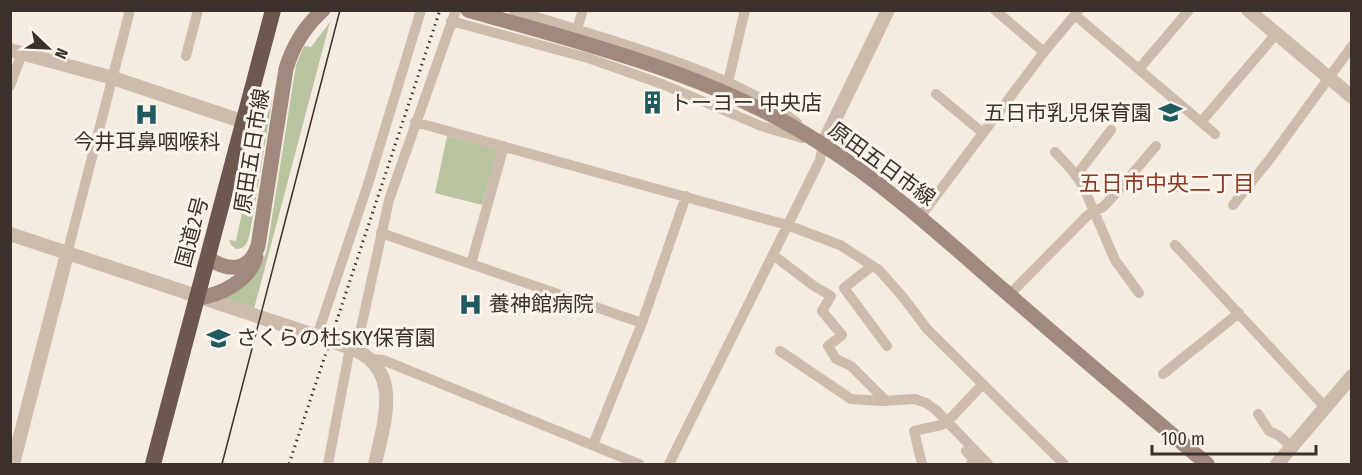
<svg xmlns="http://www.w3.org/2000/svg" width="1362" height="475" viewBox="0 0 1362 475" font-family="'Fira Sans Condensed','Noto Sans JP',sans-serif">
  <style>
    .green { fill: #b8c4a0 }
    .lines { fill: none; stroke-linecap: round; stroke-linejoin: round }
    .minor { stroke: #cdbbac; stroke-width: 10 }
    .tertiary { stroke: #cdbbac; stroke-width: 14 }
    .secondary { stroke: #a18a7d; stroke-width: 15 }
    .trunk { stroke: #6c584f; stroke-width: 16 }
    .tram { stroke: #3b302b; stroke-width: 1.5 }
    .rail { stroke: #3b302b; stroke-width: 3; stroke-dasharray: 1.5 4.5; stroke-linecap: butt }
    .labels { text-anchor: middle; stroke-width: 6; stroke-linejoin: round; paint-order: stroke }
    .poi-label { font-size: 21px; fill: #3b302b; stroke: #fbf5ee; text-anchor: start }
    .street-label { font-size: 21px; fill: #3b302b; stroke: #fbf5ee }
    .neighbourhood-label { font-size: 22px; fill: #8c3b22; stroke: #fbf5ee }
  </style>
  <rect width="100%" height="100%" fill="#f4ebe1"/>
  <path class="green" d="M330,22L254,309L223,299C247,281 263,274 268,243L296,65L304,46L311,47Z
    M272,101L251,227C249,237 248,249 236,249L231,245L229,240L236,241L255,151Z
    M447,136L499,150L482,205L435,193Z"/>
  <g class="lines">
    <path class="minor" d="M513,10C572,28 631,45 688,66C727,81 765,97 797,123
      M995,10L1044,52
      M1075,15L1215,134
      M451,21L588,58L662,84L761,126L802,138
      M577,29L583,10
      M186,56L198,10
      M1139,69L1189,10
      M728,82L745,10
      M10,86L22,53
      M936,94L983,133
      M415,122L787,225L840,245L879,270L903,297L927,329L1064,464
      M1201,122L1276,34
      M1055,152L1072,170L1083,186L1115,260L1139,293
      M1076,176L1111,130
      M1233,205L1269,160L1352,46
      M920,217L1044,52L1079,10
      M381,233L642,323
      M1175,245L1325,407
      M67,254L130,10
      M773,255L814,286L831,296L822,311L842,335L828,346L836,359L851,366L886,401
      M471,264L504,146
      M872,266L844,288L887,346
      M1009,295L1088,215L1103,207L1109,201L1156,146
      M317,336L369,181L421,10
      M356,351L389,200L456,10
      M780,351L851,399L882,401L915,399L926,403L936,410L988,464
      M369,359L383,360L639,464
      M1163,374L1239,313
      M1258,414L1269,431L1278,435L1292,447
      M593,445L642,323L686,196
      M966,451L975,461L971,464
      M328,464L350,348
      M669,464L820,160L823,144
      M922,464L914,431L941,425L947,422L982,385"/>
    <path class="tertiary" d="M1248,10L1352,97
      M10,50L113,78L244,122
      M823,144L888,10
      M10,234L317,336C330,341 344,345 357,351C403,373 383,426 375,464
      M13,464L67,254
      M1277,464L1352,376"/>
    <path class="secondary" d="M468,10C589,45 716,75 823,145C889,187 948,242 1007,293C1073,351 1140,407 1207,464
      M208,258C229,272 249,272 258,246L286,69C293,45 304,27 323,10
      M198,298C221,295 249,281 256,257"/>
    <path class="trunk" d="M153,464L273,10"/>
    <path class="tram" d="M222,464L340,10"/>
    <path class="rail" d="M289,464L440,10"/>
  </g>
  <defs>
    <symbol id="building-bare" viewBox="-9 -9 18 18"><path d="M-4-6H4V6H1V3H-1V6H-4ZM-2.5-4.3h1.7v1.8h-1.7ZM.8-4.3h1.7v1.8H.8ZM-2.5-1h1.7V.8h-1.7ZM.8-1h1.7V.8H.8Z" fill="#1f5a5e" stroke="#fbf5ee" stroke-width="2.5" paint-order="stroke"/></symbol>
    <symbol id="school-bare" viewBox="-9 -9 18 18"><path d="M0-5L7-2L0 1L-7-2ZM-4 1L0 2.5L4 1V4Q0 6-4 4Z" fill="#1f5a5e" stroke="#fbf5ee" stroke-width="2.5" paint-order="stroke"/></symbol>
    <symbol id="hospital-bare" viewBox="-9 -9 18 18"><path d="M-5-5h3v3.5h4V-5h3V5h-3V1.5h-4V5h-3Z" fill="#1f5a5e" stroke="#fbf5ee" stroke-width="2.5" paint-order="stroke"/></symbol>
  </defs>
  <g fill-rule="evenodd">
    <use href="#building-bare" x="636" y="86" width="33" height="33"/>
    <use href="#school-bare" x="1154" y="96" width="33" height="33"/>
    <use href="#hospital-bare" x="130" y="98" width="33" height="33"/>
    <use href="#hospital-bare" x="454" y="288" width="33" height="33"/>
    <use href="#school-bare" x="202" y="322" width="33" height="33"/>
  </g>
  <g class="labels">
    <g class="poi-label">
      <text x="670" y="110">トーヨー 中央店</text>
      <text x="1152" y="120" text-anchor="end">五日市乳児保育園</text>
      <text x="147" y="149" text-anchor="middle">今井耳鼻咽喉科</text>
      <text x="489" y="311">養神館病院</text>
      <text x="236" y="345">さくらの杜SKY保育園</text>
    </g>
    <g class="street-label">
      <text transform="translate(252 151) rotate(-81)" y="7">原田五日市線</text>
      <text transform="translate(882 164) rotate(36)" y="7">原田五日市線</text>
      <text transform="translate(192 232) rotate(-75)" y="7">国道2号</text>
    </g>
    <g class="neighbourhood-label">
      <text x="1167" y="191">五日市中央二丁目</text>
    </g>
  </g>
  <rect width="1362" height="475" fill="none" stroke="#3b302b" stroke-width="24"/>
  <g transform="translate(48 48) rotate(113)" stroke="#fbf5ee" stroke-width="4.5" paint-order="stroke">
  <path d="M0-4.5L10 22L0 15L-10 22Z" fill="#3b302b"/>
  <text y="-9" font-size="16" font-weight="bold" text-anchor="middle" fill="#3b302b">N</text>
  </g>
  <path d="M1152 445v9h164v-9" fill="none" stroke="#3b302b" stroke-width="3"/>
  <text x="1161" y="445" font-size="18" fill="#3b302b" stroke="#fbf5ee" stroke-width="4.5" paint-order="stroke">100 m</text>
</svg>
